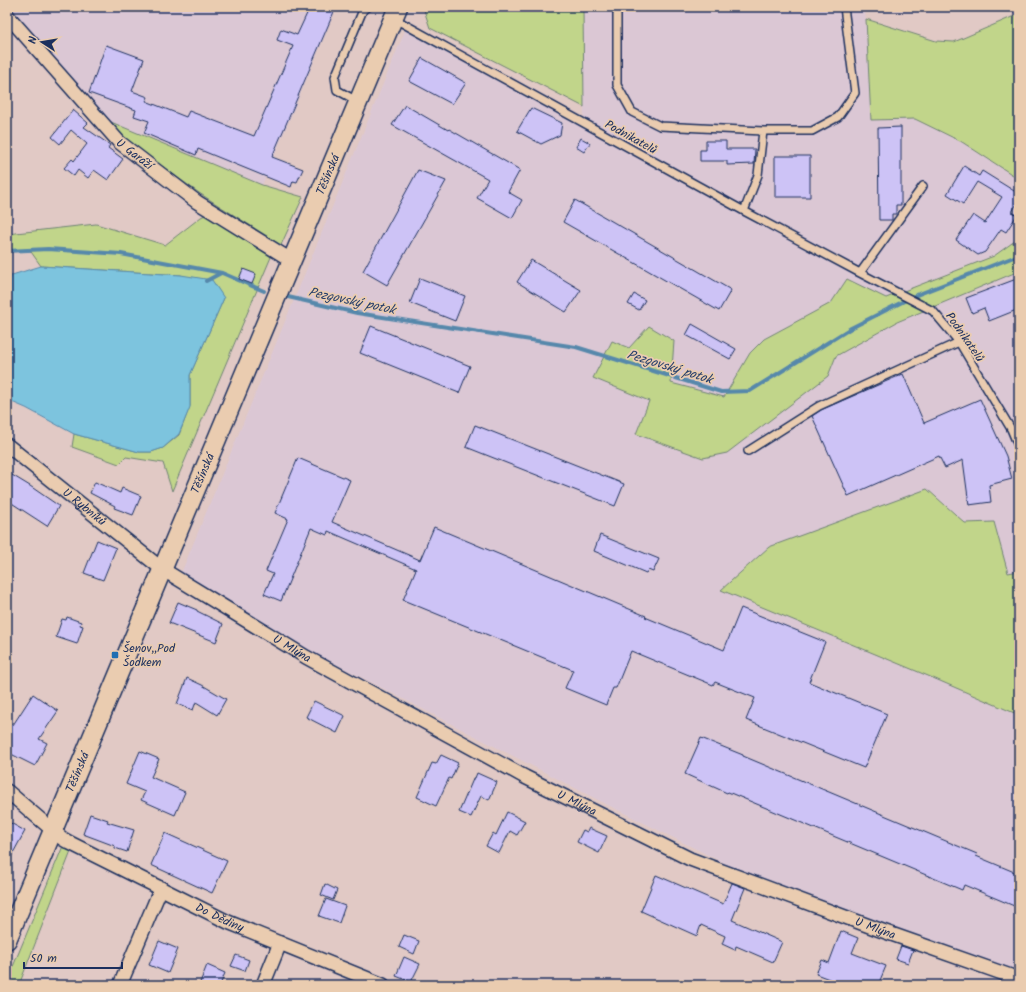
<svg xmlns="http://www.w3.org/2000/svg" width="1026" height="992" viewBox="0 0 1026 992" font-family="Kalam,sans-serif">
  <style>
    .built { fill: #dbc7d4 }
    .green { fill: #c1d58a; stroke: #6e8274 }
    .water { fill: #7dc4de; stroke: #5688ab }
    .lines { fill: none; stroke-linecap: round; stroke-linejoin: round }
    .stream { stroke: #5688ab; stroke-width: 4 }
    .building { fill: #cdc3f6; stroke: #1b2f5e }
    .lane-casing { stroke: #1b2f5e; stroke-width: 10 }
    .street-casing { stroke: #1b2f5e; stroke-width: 16 }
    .secondary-casing { stroke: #1b2f5e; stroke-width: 21 }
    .lane { stroke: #eaccb0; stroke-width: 7 }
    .street { stroke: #eaccb0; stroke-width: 13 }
    .secondary { stroke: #eaccb0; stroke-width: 18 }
    .poi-dot { fill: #1f6fb2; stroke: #eaccb0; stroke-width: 1.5 }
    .labels { text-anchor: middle; stroke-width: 3.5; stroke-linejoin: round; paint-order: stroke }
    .street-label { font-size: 12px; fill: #1b2f5e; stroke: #eaccb0 }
    .poi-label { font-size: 12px; fill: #1b2f5e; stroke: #eaccb0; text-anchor: start }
    .water-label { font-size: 13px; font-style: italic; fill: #253e6b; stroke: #eaccb0 }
  </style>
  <rect width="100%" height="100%" fill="#e1c9c5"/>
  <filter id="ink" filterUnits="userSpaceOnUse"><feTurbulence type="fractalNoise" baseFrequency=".025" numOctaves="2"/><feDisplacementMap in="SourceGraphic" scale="8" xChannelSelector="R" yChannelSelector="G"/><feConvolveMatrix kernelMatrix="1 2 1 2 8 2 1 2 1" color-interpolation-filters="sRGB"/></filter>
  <g filter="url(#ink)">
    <path class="built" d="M7,7H337L262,185L111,122L24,40L7,18Z
      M583,7H865L871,120L915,119L962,142L1019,179V238L994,256L886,298L847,279L831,303L764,339L750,353L724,398L671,383V368L649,401L636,434L827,376L836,356L897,322L1019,271V571L1008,573L994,522L965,523L927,489L721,590L933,678L1019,715V975L740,871L600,801L245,617L177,583L407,26L584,123Z"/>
    <path class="green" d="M423,7H583L584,107L430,28Z
      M1019,14V179L962,142L915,119L871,120L866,19L936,41L954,42Z
      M111,122L262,185L303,197L281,245L199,193L126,140Z
      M207,214L271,257L172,491L163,463L126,457L119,464L72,447L74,434L139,452H151L163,448L179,435L190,406V375L224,298L181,275L41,266L29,249L7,251V234L96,224L165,245L201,217Z
      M1019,238V271L897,322L836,356L828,376L727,453L703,458L636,434L649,401L593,378L612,341L629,348L649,326L674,341L671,383L724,397L750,353L764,339L831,303L847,279L886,298L994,256Z
      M927,489L965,523L994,522L1008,573L1019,571V715L933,678L721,590L769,547Z
      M63,846L72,849L19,985H7V981Z"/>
    <path class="water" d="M41,266L181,275L212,280L224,298L190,375V407L179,434L163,448L151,452H139L74,434L26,408L7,400V285L12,275Z"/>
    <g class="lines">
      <path class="stream" d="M7,251L48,249L121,254L222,273L264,291
        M206,281L221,273
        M288,297L357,313L576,347L721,392L750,391L851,328L914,296L1019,255"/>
    </g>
    <path class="building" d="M310,7H336L272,157L303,169L297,182L293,181L291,187L198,149L196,155L144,133L149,121L134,116L136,110L89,93L106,45L144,59L132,91L148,97L146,101L186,117L189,111L254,136L293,46L277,40L281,29L297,35Z
      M422,58L466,83L452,104L409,81Z
      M405,105L448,130L449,129L520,170L508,192L522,200L512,218L477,198L488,179L392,125Z
      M531,108L562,123L560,135L541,144L517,131Z
      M73,110L88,123L84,127L110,145L108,148L123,159L108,180L94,170L88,178L78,170L74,176L64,168L72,159L74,161L87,144L71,130L60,144L52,137Z
      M901,127V205H896V214H892V220H879L878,128Z
      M581,138L590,143L584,152L576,147Z
      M706,141H726V149H755L754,164L727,165V161H700V150H706Z
      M775,156H810V197H775Z
      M964,166L979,176L982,171L1019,194V200L1012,212L1017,215L1006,232L1001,229L985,252L978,255L956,240L973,215L985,223L1002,197L977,182L963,204L947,194Z
      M418,170L446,181L387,285L363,271Z
      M575,200L731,290L719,311L563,222Z
      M531,260L581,290L566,312L517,282Z
      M243,269L256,274L252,284L239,279Z
      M420,278L465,296L455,321L410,303Z
      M1019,278V309L989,321L984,308L972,313L966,298Z
      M634,294L645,300L639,310L628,304Z
      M692,324L736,349L730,359L686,335Z
      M371,326L470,366L459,393L360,353Z
      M903,374L924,423L980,399L1006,456L1012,479L989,485L991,502L969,505L963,460L945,468L939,456L848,496L812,416L821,410Z
      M475,425L624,484L615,506L466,447Z
      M298,458L350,480L332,522L420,560L434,527L646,616L645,617L724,650L741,608L825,642L809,682L887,714L864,768L746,720L755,698L715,682L713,685L631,651L616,688H613L606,705L565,688L573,670L403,600L416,569L328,531L327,535L311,528L281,601L264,594L273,574L266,571L288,519L275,513Z
      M7,472L30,486L59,506L47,526L7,500Z
      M95,482L120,493L122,488L141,496L133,515L114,508L115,506L90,493Z
      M600,535L659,559L653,572L648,570L646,573L594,551Z
      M97,540L116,548L103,580L84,573Z
      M178,602L197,610V611L223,624L216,642L169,623Z
      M67,617L81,622L80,625L83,626L77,644L56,637L62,619L66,620Z
      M187,678L202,685L226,699L217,715L196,702L193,710L177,704Z
      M33,694L58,711L39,739L47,743L35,766L7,752V722L13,725Z
      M314,701L345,716L337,733L306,717Z
      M701,738L743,755V756L977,854L976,856L1019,874V908L964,885L962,890L728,792L727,793L685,774Z
      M140,751L159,759L151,777L185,792L175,815L141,800L145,792L126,784Z
      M441,755L458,763L451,779L449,778L436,806L417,797L432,763L436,764Z
      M477,773L497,782L489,800L481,796L471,817L459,812L474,777L475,778Z
      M507,812L525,821L517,835L510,831L499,853L486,846L493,833L496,835Z
      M90,814L108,820L107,822L134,830L127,852L115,848V846L83,834Z
      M7,821L25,831L7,864Z
      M589,828L607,836L599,853L577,842L583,830L587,832Z
      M165,833L227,861L212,893L151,865Z
      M656,875L723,904L732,883L745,888L732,920L782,942L773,962L736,946L735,950L722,944L725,936L701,925L697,936L641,911Z
      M325,884L337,890L333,900L321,895Z
      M326,899L345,906L339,923L319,916Z
      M841,931L858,938L852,953L886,966L878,985H845L816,974L822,960L829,963Z
      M404,935L419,941L414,954L399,947Z
      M159,941L178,949L168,973L149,965Z
      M901,946L913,950L908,963L896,959Z
      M236,955L249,960L245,971L231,966Z
      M404,957L420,964L411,982L396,976Z
      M207,965L225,973L220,985H199Z"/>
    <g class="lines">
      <defs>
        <path id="lane" d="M617,7V85L632,112L660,126L763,131L758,175L744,211
          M393,18L744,211L860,273L923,186
          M357,101L337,90L335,77L363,10L368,7
          M763,131H812L838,117L855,93L844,7
          M860,273L933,311L959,342L1011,429L1019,448
          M748,451L819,406L959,342"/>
        <g id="street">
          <path id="s1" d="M7,15L119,142L197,202L291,260"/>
          <path id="s2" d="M7,445L162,569L306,657L525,777L690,859L880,930L1019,979"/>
          <path id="s3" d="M7,791L63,839L70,843L228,922L383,985"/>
          <path d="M120,985L161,888"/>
          <path d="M263,985L280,943"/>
        </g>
        <g id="secondary">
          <path id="s4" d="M7,940L398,7"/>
        </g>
      </defs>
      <use href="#lane" class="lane-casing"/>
      <use href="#street" class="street-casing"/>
      <use href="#secondary" class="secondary-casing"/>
      <use href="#lane" class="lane"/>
      <use href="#street" class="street"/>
      <use href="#secondary" class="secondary"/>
    </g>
  </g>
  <rect class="poi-dot" x="111" y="651" width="8" height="8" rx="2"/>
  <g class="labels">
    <g class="street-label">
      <text transform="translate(631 137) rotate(29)" y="4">Podnikatelů</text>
      <text dy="4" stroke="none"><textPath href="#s1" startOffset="189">U Garáží</textPath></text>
      <text dy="4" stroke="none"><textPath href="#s4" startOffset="830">Těšínská</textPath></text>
      <text transform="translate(965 337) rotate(55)" y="4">Podnikatelů</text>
      <text dy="4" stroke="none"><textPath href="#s4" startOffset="506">Těšínská</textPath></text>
      <text dy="4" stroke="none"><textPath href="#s2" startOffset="99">U Rybníků</textPath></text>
      <text dy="4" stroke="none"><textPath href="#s2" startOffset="351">U Mlýna</textPath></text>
      <text dy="4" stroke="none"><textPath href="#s4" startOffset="182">Těšínská</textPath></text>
      <text dy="4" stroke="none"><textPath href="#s2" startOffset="675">U Mlýna</textPath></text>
      <text dy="4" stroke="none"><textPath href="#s3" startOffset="249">Do Dědiny</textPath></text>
      <text dy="4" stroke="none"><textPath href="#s2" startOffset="999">U Mlýna</textPath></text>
    </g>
    <g class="poi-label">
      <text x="123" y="652">Šenov,,Pod<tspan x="123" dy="14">Šodkem</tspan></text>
    </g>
    <g class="water-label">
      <text transform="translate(352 300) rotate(12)" y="5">Pezgovský potok</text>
      <text transform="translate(670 366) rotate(17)" y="5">Pezgovský potok</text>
    </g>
  </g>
  <rect width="1026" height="992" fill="none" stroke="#eaccb0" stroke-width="24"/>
  <rect x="12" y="12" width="1002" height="968" fill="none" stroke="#1b2f5e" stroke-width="1.5" filter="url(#ink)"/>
  <g transform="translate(42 42) rotate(282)" stroke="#eaccb0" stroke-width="3" paint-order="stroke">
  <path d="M0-3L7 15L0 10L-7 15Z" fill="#1b2f5e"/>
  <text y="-6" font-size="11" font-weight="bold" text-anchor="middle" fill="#1b2f5e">N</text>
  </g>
  <path d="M24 962v6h98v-6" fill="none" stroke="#1b2f5e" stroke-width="2"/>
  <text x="30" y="962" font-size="12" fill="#1b2f5e" stroke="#eaccb0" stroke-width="3" paint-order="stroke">50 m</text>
</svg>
